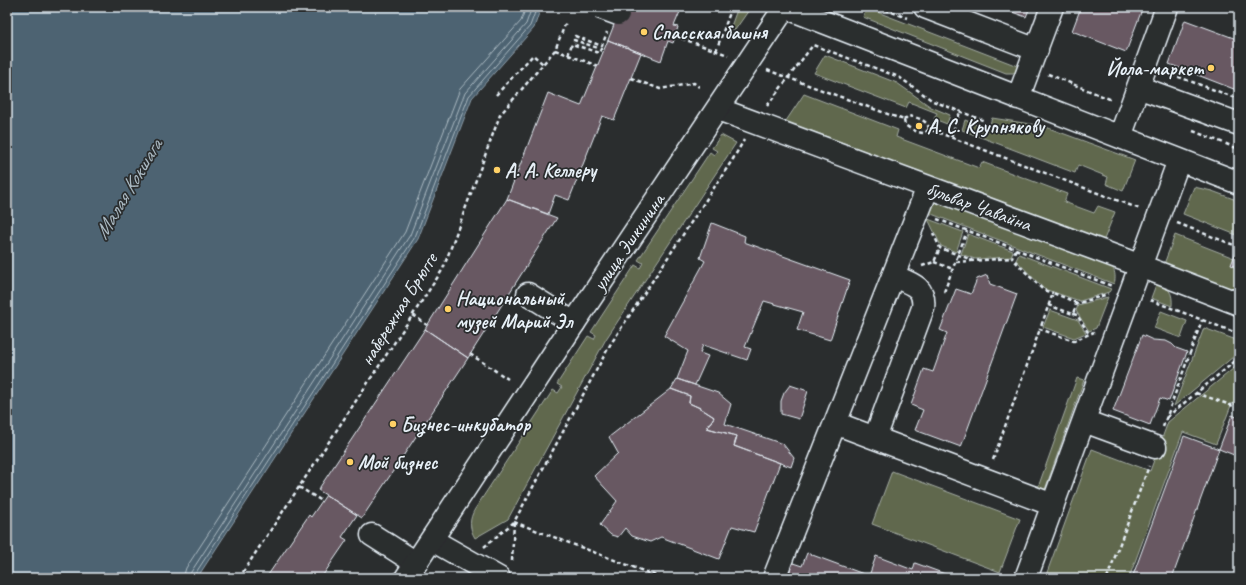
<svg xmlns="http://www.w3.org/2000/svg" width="1246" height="585" viewBox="0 0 1246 585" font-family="Caveat,sans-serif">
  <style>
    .green { fill: #60684e; stroke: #a4aca3 }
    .water { fill: #4e6472; stroke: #8c9ca8 }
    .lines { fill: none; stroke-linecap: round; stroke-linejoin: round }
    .shore { stroke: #aab9c2; stroke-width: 1 }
    .building { fill: #685862; stroke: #e8f1f8 }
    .minor-casing { stroke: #e8f1f8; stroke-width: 25 }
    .major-casing { stroke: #e8f1f8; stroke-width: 25 }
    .path { stroke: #e8f1f8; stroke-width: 2.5; stroke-dasharray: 4 3; stroke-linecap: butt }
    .minor { stroke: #2a2d2e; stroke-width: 22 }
    .major { stroke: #2a2d2e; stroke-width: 22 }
    .minor-bridge-casing { stroke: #e8f1f8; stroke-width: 25; stroke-linecap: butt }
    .minor-bridge { stroke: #2a2d2e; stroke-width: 22 }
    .poi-dot { fill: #ffd166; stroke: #2a2d2e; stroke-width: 1.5 }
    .labels { text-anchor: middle; stroke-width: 3.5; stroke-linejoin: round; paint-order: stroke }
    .poi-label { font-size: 20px; font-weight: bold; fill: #e8f1f8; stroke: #2a2d2e; text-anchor: start }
    .street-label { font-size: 20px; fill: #e8f1f8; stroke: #2a2d2e }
    .water-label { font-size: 21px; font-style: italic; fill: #aab9c2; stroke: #2a2d2e }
  </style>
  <rect width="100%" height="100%" fill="#2a2d2e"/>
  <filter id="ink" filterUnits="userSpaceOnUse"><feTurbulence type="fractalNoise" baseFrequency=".025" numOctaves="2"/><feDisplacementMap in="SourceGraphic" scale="8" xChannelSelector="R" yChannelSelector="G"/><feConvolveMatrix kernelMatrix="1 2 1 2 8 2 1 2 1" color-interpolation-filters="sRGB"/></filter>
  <g filter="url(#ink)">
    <path class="green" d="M738,7H751L735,30L730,29Z
      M867,8L1020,67L1016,73H1006L863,17Z
      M825,55L897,83L931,107L950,115L947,124L934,119L937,113L909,102L906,108L814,73Z
      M804,94L898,130L896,137L979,168L982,162L1067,194L1064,202L1094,213L1098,206L1115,212L1103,242L786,121Z
      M992,118L1043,126L1135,160L1123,191L1106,184L1108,177L1078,165L1075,173L962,130L965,120L988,129Z
      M721,135L736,143L606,339L508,519L475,538C469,528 469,519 475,509L553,390L558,393L562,387L557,384L588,336L594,339L596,335L591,332L635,265L640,268L643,263L638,260L710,152L714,155L717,151L712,148Z
      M1194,187L1212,191L1239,201V236L1183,214Z
      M930,197L1113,267C1115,273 1116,278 1114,284L921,210Z
      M928,219L963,232L956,252L941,246Z
      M968,234L1013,251L1011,257L975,259L961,254Z
      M1175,235L1234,258L1239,268V294L1164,264Z
      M1019,254L1111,289L1109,292L1080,301L1044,289L1016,260Z
      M1157,282C1169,288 1173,292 1172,306L1151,298Z
      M1108,297L1096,328L1089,331L1076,311L1078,305Z
      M1050,310L1078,320L1086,333L1074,338L1043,327Z
      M1161,311L1187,321L1181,338L1154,328Z
      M1204,328L1239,341V352L1174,406Z
      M1239,364V406L1232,403L1216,444L1183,432L1129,578H1045L1092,449L1150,471L1168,422Z
      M1077,378L1084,380L1043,495L1036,493Z
      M892,471L1020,519L1000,572L872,524Z"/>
    <path class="water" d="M7,7H541L534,28L472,98L418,239L197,578H7Z"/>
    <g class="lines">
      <path class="shore" d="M183,578L186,568L405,232L460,89L521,21L526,7
        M189,578L191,572L410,235L465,93L526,24L532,7
        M194,578L195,574L415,237L469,96L530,26L537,7"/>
    </g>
    <path class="building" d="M621,7H682L674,26L678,27L673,43L668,41L661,61L608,40Z
      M998,7H1030L1026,17Z
      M1081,7H1143L1126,52L1072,31Z
      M1185,20L1239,40V91L1169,64Z
      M608,40L641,53L614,120L602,116L569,200L555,195L548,214L507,199L548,93L581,106Z
      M507,199L557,218L468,358L425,329Z
      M712,223L745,236L744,242L850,280L830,340L797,330L803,312L764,301L745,347L751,349L747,360L703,345L700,353L708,356L695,385L677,379L688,351L664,336L705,261L700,258Z
      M1239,244V268L1231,265Z
      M987,275L990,284L1017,294L961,447L915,430L923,410L911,405L924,369L933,372L947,333L940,330L956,289L971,294L977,279Z
      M425,329L468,358L362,518L318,490Z
      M1142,335L1153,340L1166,341L1172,344L1176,348L1187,352L1169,401L1160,398L1150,425L1113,411Z
      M677,379L718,393L731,404L725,424L783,444L794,458L791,467L734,446L737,436L707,428L714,417L700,408L689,403L690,396L671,389Z
      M790,385L808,391L799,419L781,414V401L784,393Z
      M671,389L690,396L689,403L700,408L714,417L707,428L737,436L734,446L780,463L754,532L732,526L719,559L661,537L650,542L632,536L625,528L618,537L611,535L600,525L617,501L594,476L618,453L609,437Z
      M1232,415L1239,418V457L1219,449Z
      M1184,436L1219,449L1172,578H1132Z
      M326,495L357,515L342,537L347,540L321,578H266L309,515L311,517Z
      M807,553L869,576L876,556L913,570L915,563L956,578H787L793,563L802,566Z"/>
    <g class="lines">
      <defs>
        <path id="minor" d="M785,7L1239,183
          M925,7L1037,50
          M1138,87L1239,124
          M1018,98L1052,7
          M718,109L1125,260L1239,304
          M1120,137L1167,7
          M528,294L574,323
          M1084,421L1155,447
          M835,423L1053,505
          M875,438L923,308C926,286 910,283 893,276
          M372,535L416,563
          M432,540L499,578
          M774,578L928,187
          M1026,578L1179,160"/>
        <path id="major" d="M406,578L574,323L785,7"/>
      </defs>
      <use href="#minor" class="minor-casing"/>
      <use href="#major" class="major-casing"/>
      <path class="path" d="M879,7L907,18
        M675,36L728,55
        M555,50L598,66
        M716,51L732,7
        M568,55L572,44L599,53L601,49L574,40L575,36L602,46L607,32
        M767,70L904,120
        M1165,72L1239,99
        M1048,74L1112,100
        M631,78L660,89L694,83L699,87
        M496,95L533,55L543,64
        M767,106L813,45L899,77L933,101L985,121
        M904,120L908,116C916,117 928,120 929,129L1140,209
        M904,120L905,125C910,129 918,133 925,133L929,129
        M1193,131L1239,149
        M951,137L960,112
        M937,219L1112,286
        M1177,223L1239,247
        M933,233L940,248L972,260
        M1016,249L1012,258L1043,290L1053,293
        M934,262L953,269
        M956,262L1012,258
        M922,266L934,262L940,248
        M944,292L967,231
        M1150,300L1239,334
        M1076,304L1073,301L1053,293L1040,329L1074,341L1094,332
        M1048,305L1073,314L1076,304L1108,294
        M1073,314L1077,315L1089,334
        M413,315L427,325
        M470,354L508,379
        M1196,393L1239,408
        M1167,417L1239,358
        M1163,427L1202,320
        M993,460L1040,329
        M299,487L322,501
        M514,522L662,578
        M484,547L514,522L610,345L733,159L744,140
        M512,561L514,522
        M239,578L443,269L500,115L555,50L566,22
        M1107,578L1149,466"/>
      <use href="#minor" class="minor"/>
      <use href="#major" class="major"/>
      <defs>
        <path id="minor-bridge" d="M599,7L618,14"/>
      </defs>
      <use href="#minor-bridge" class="minor-bridge-casing"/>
      <use href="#minor-bridge" class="minor-bridge"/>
    </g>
  </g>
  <g class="poi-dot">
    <circle cx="644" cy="32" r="4"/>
    <circle cx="1211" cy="68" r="4"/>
    <circle cx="919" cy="126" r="4"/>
    <circle cx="497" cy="170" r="4"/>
    <circle cx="448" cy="309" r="4"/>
    <circle cx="393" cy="424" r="4"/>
    <circle cx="350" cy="462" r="4"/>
  </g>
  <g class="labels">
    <g class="poi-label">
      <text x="652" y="39">Спасская башня</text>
      <text x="1203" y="75" text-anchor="end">Йола-маркет</text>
      <text x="927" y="133">А. С. Крупнякову</text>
      <text x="505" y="177">А. А. Келлеру</text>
      <text x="456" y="305">Национальный<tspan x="456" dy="23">музей Марий Эл</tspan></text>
      <text x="401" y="431">Бизнес-инкубатор</text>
      <text x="358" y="469">Мой бизнес</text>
    </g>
    <g class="street-label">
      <text transform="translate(979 206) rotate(20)" y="7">бульвар Чавайна</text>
      <text transform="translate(628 242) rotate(-56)" y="7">улица Эшкинина</text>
      <text transform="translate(398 309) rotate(-58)" y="7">набережная Брюгге</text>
    </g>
    <g class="water-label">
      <text transform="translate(128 189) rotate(-59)" y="7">Малая Кокшага</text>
    </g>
  </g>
  <rect width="1246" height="585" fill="none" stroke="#2a2d2e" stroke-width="24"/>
  <rect x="12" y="12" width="1222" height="561" fill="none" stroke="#e8f1f8" stroke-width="1.5" filter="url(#ink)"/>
</svg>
